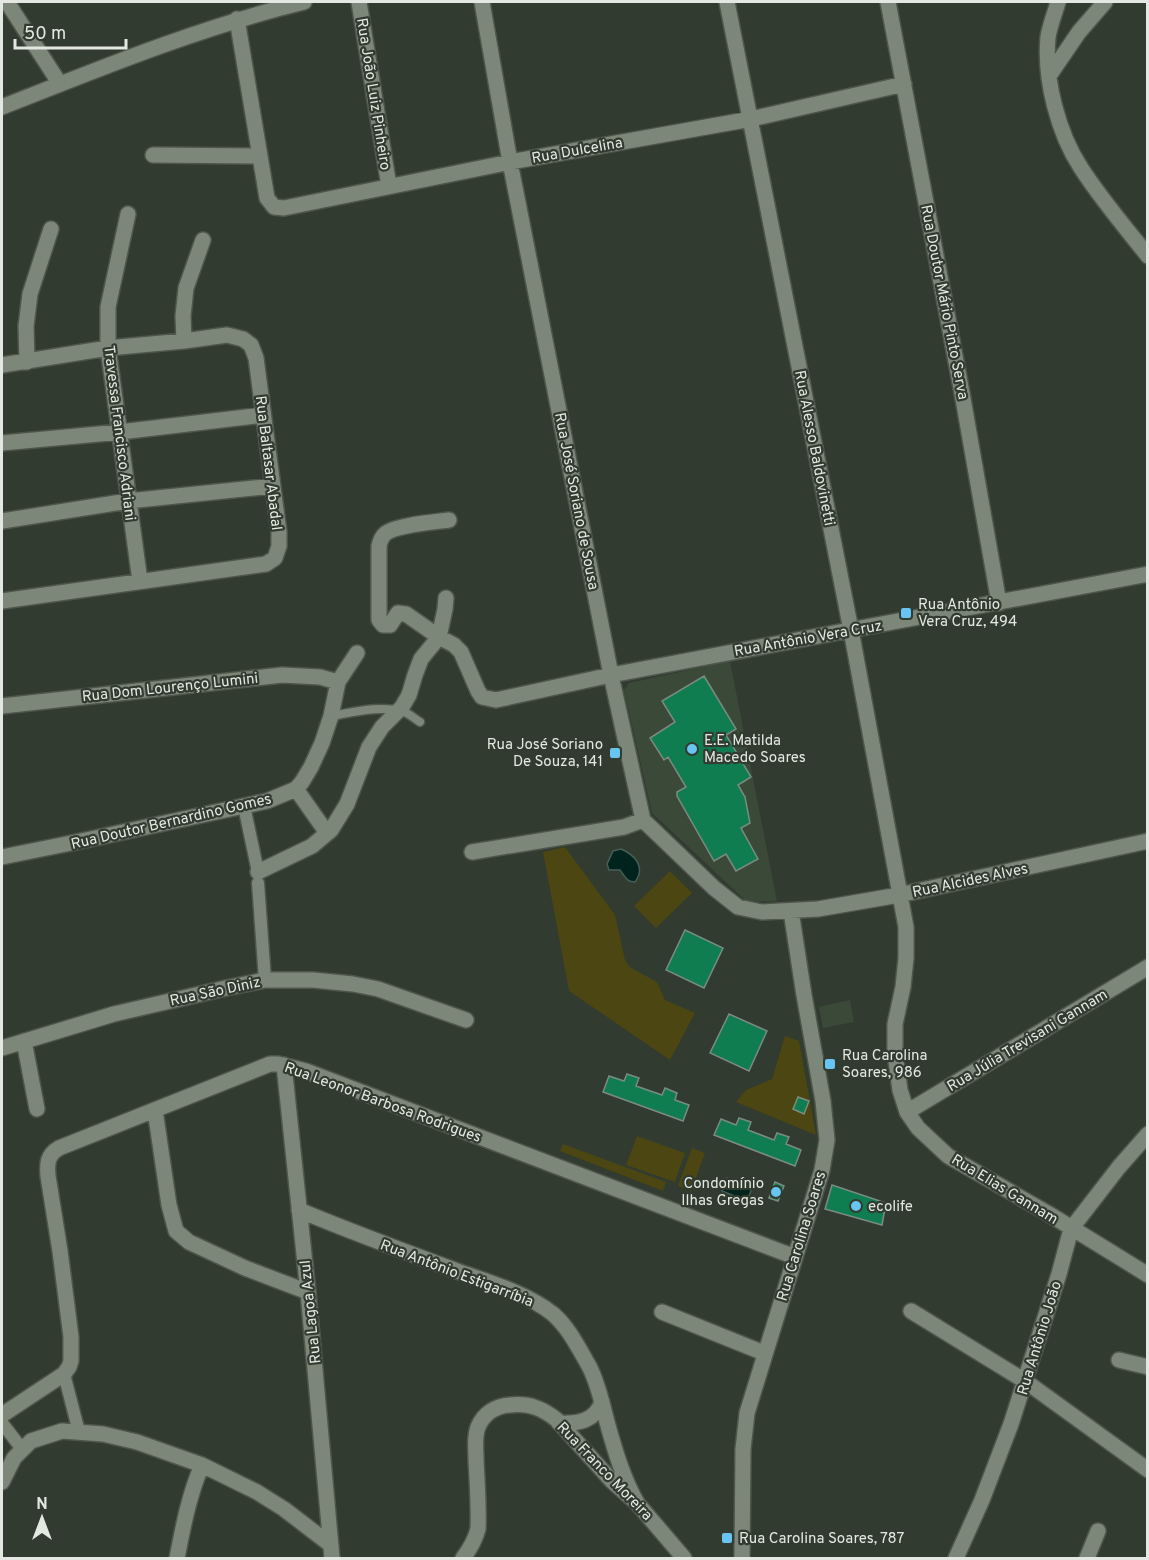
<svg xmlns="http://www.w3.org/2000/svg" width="1149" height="1560" viewBox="0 0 1149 1560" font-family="Overpass,sans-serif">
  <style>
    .built { fill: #3b4939 }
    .green { fill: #4b4612 }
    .water { fill: #00241d; stroke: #445f58; stroke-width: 1.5 }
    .building { fill: #107d51; stroke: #7b8b82; stroke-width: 1.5 }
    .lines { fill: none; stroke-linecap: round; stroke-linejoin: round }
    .service-casing { stroke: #4e564c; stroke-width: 11 }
    .pedestrian-casing { stroke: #4e564c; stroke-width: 15 }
    .minor-casing { stroke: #4e564c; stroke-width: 18 }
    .tertiary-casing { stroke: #4e564c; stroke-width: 18 }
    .service { stroke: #7c877a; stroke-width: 8 }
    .pedestrian { stroke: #7c877a; stroke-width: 12 }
    .minor { stroke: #7c877a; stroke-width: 15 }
    .tertiary { stroke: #7c877a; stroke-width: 15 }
    .poi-dot { fill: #68c4f0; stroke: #313b2f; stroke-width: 2 }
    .labels { text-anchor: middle; stroke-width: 4.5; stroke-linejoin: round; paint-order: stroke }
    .street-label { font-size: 15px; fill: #e3e9e2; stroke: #313b2f }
    .poi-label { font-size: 15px; fill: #e3e9e2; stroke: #313b2f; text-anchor: start }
  </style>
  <rect width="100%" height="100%" fill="#313b2f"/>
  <path class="built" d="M730,661L777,901L752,902L746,901L652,813L624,690L629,683Z
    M850,1000L854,1022L823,1028L819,1007Z"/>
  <path class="green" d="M565,847L615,915L625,960L630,967L657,982L665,1000L695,1013L670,1060L569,991L543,852Z
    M670,871L692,893L656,928L634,906Z
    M785,1036L799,1041L816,1135L736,1102L746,1090L772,1079Z
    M637,1136L685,1153L675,1182L626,1165Z
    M563,1144L666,1182L663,1191L560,1151Z
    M692,1148L705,1153L691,1191L678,1186Z"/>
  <path class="water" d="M621,849C635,855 646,867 635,882C626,882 625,876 620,870H609L607,864L613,851Z
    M727,1178L752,1188L747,1201L722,1191Z"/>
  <path class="building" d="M704,676L736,729L726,735L751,777L738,785L745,797L750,823L741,828L758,859L736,871L726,854L714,861L677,796V792L686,787L668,757L664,760L650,738L675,722L662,701Z
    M685,930L723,948L704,988L666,970Z
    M729,1014L767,1031L749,1071L710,1053Z
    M627,1074L639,1078L636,1086L662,1095L665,1088L677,1093L675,1100L689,1105L683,1121L603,1092L609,1076L624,1081Z
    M798,1097L809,1101L804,1114L793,1109Z
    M739,1118L751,1122L748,1130L774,1140L777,1133L789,1137L786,1144L801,1150L795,1166L714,1135L721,1119L736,1125Z
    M775,1182L784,1186L778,1201L769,1198Z
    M832,1185L886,1203L882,1225L825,1209Z"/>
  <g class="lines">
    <defs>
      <path id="service" d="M331,716C355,712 380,705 404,712C410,714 415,719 420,722"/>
      <path id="pedestrian" d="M244,806L258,872
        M258,883L265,980
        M64,1374L79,1432
        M2,1423L22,1449"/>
      <path id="minor" d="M7,2L60,84
        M359,2L389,186
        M482,2L510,162L611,675L643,820L714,888L738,907L762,912L818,909L899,895L1148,841
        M727,2L851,630L906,927V958L903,987L895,1024V1054L900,1090L907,1112L918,1128L948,1156L1049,1214L1148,1275
        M888,2L962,393L999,603
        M1058,2C1055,13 1050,25 1048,37C1044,79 1058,133 1081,168C1101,199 1125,227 1148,256
        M237,19L267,198L274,207L284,208L510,162L751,119L904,84
        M1049,76L1079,32L1105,2
        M153,155L259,156
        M128,214L108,307V348L140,581
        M184,341L183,316L186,288L203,240
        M27,362L26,326L30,294L51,229
        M2,365L108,348L184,341L227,335L243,339L251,345L256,358L279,532V546L275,558L266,564L2,601
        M2,443L120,432L263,415
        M449,520C434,522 397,525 386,533C381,537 380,541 379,546V620L383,625H390L398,613L406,614L439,637L454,645L461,652L478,691L482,697L496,700L611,675L1148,574
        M2,521L128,501L273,486
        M2,706L282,675L320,677L338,682
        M296,789L327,833
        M472,852L624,827L643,820
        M2,857L81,841L267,801L296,789L302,782L311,767L322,743L331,716L338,682L357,653
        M258,872L312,846L331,830L336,822L347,804L369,747L382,727L402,707L409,695L415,675L421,659L439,637L445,609L446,598
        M24,1041L37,1109
        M2,1048L114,1014L226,988L265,980H313L353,984L378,989L466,1020
        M284,1065L308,1292L332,1558
        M155,1110L169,1205L176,1231L189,1242L245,1268L308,1292
        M907,1112L1148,967
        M299,1210C351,1232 404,1251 457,1271C488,1282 527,1293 553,1314C569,1328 578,1347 589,1366C598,1383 602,1403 607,1422C615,1451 623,1478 637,1503
        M911,1311L1025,1381L1148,1470
        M662,1312L764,1353
        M1119,1360L1148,1367
        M2,1415L64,1374L69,1367L71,1361V1337L60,1251L48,1176C47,1164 47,1155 59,1148L270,1064H278L306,1071L795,1257
        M559,1423C578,1424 595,1421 602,1402
        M2,1482L14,1458L31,1441L62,1431L103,1434L137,1442L202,1465L257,1492L284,1509L331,1545
        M177,1558C183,1527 189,1495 202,1465
        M463,1558C470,1549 475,1540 478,1529C479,1505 477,1482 476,1459C476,1449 474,1437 478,1427C484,1413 496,1406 510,1405C529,1403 542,1408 557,1420L612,1481L637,1503L684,1558
        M742,1558L743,1449L747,1413L822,1170L827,1140L823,1101L804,995L791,911
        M956,1558L982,1500L1011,1424L1059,1274L1071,1229L1119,1167L1148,1134
        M1087,1558L1098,1531"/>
      <path id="tertiary" d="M2,107C101,68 201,27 304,2"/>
    </defs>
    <use href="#service" class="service-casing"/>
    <use href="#pedestrian" class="pedestrian-casing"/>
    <use href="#minor" class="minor-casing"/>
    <use href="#tertiary" class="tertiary-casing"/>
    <use href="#service" class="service"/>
    <use href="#pedestrian" class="pedestrian"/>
    <use href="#minor" class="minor"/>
    <use href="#tertiary" class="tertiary"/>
  </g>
  <g class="poi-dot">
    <rect x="900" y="607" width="12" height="12" rx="3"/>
    <circle cx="692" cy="749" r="6"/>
    <rect x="609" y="747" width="12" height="12" rx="3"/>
    <rect x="824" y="1058" width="12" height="12" rx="3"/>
    <circle cx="776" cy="1192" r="6"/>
    <circle cx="856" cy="1206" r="6"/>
    <rect x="721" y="1532" width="12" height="12" rx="3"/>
  </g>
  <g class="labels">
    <g class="street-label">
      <text transform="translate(374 94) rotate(81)" y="5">Rua João Luiz Pinheiro</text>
      <text transform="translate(577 150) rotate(-10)" y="5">Rua Dulcelina</text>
      <text transform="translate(945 302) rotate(79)" y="5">Rua Doutor Mário Pinto Serva</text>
      <text transform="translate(120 433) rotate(83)" y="5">Travessa Francisco Adriani</text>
      <text transform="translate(815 448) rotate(79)" y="5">Rua Alesso Baldovinetti</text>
      <text transform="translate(269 463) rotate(83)" y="5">Rua Baltasar Abadal</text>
      <text transform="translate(577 501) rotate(79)" y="5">Rua José Soriano de Sousa</text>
      <text transform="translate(808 638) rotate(-10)" y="5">Rua Antônio Vera Cruz</text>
      <text transform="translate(170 687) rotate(-6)" y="5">Rua Dom Lourenço Lumini</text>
      <text transform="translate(171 821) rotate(-13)" y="5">Rua Doutor Bernardino Gomes</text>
      <text transform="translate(970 880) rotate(-12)" y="5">Rua Alcides Alves</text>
      <text transform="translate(215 991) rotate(-12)" y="5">Rua São Diniz</text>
      <text transform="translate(1027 1040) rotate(-31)" y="5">Rua Júlia Trevisani Gannam</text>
      <text transform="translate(383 1102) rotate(20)" y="5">Rua Leonor Barbosa Rodrigues</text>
      <text transform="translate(1005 1189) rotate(31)" y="5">Rua Elias Gannam</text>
      <text transform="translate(801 1236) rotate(-73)" y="5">Rua Carolina Soares</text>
      <text transform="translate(457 1273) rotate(21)" y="5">Rua Antônio Estigarríbia</text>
      <text transform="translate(310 1312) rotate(-96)" y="5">Rua Lagoa Azul</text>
      <text transform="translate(1039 1338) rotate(-73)" y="5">Rua Antônio João</text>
      <text transform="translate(605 1471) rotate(46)" y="5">Rua Franco Moreira</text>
    </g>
    <g class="poi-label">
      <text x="918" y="609">Rua Antônio<tspan x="918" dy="17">Vera Cruz, 494</tspan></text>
      <text x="704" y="745">E.E. Matilda<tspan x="704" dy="17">Macedo Soares</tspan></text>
      <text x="603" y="749" text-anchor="end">Rua José Soriano<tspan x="603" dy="17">De Souza, 141</tspan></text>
      <text x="842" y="1060">Rua Carolina<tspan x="842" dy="17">Soares, 986</tspan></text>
      <text x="764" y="1188" text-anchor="end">Condomínio<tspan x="764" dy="17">Ilhas Gregas</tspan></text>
      <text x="868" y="1211">ecolife</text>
      <text x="739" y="1543">Rua Carolina Soares, 787</text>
    </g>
  </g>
  <rect width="1149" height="1560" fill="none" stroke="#e3e9e2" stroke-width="6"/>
  <g transform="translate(42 1518)" stroke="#313b2f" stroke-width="4.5" paint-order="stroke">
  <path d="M0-4.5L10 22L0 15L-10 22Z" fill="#e3e9e2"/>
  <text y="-9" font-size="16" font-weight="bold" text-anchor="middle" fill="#e3e9e2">N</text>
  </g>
  <path d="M15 39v9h111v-9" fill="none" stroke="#e3e9e2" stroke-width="3"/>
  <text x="24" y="39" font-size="18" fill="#e3e9e2" stroke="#313b2f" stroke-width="4.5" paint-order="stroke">50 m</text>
</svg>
